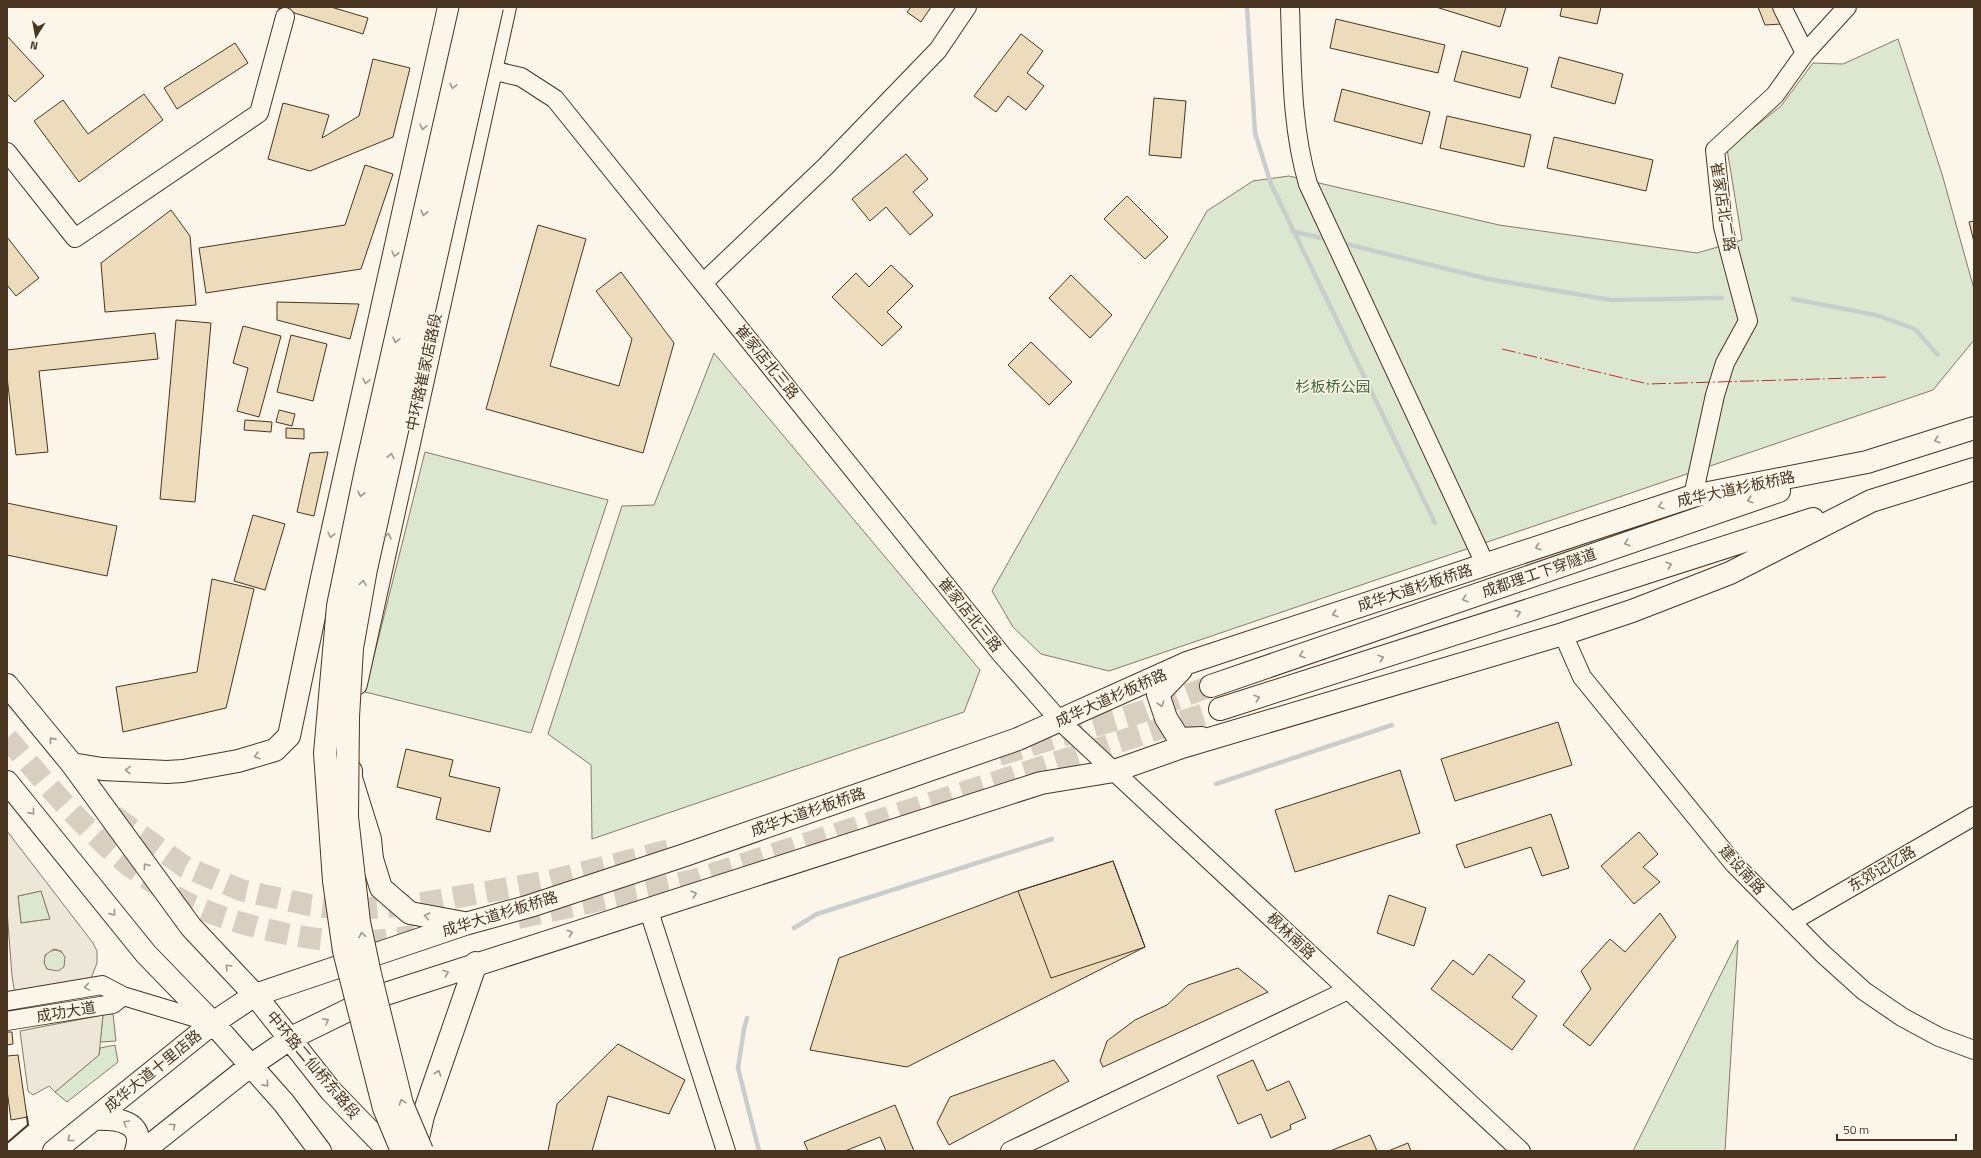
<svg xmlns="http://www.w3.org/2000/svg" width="1981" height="1158" viewBox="0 0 1981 1158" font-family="'Titillium Web','Noto Sans SC',sans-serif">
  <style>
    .green { fill: #dce7d0; stroke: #887966 }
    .parking { fill: #ede7d9; stroke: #887966; fill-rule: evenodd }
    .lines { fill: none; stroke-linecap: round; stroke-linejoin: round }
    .stream { stroke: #c9cecd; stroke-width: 4.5 }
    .building { fill: #ecdcbc; stroke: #4a3520 }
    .major-tunnel { stroke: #d8cfc1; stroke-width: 22; stroke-dasharray: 22 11; stroke-linecap: butt }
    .minor-casing { stroke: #4a3520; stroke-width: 20 }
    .major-casing { stroke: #4a3520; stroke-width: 24 }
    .minor { stroke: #fbf6e9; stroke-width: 18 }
    .major { stroke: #fbf6e9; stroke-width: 22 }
    .major-bridge-casing { stroke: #4a3520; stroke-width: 24; stroke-linecap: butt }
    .major-bridge { stroke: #fbf6e9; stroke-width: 22 }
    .wall { stroke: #4a3520; stroke-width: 2 }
    .power { stroke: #c62828; stroke-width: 1; stroke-dasharray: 14 3 2 3; stroke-linecap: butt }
    .oneway { stroke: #a29684 }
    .labels { text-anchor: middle; stroke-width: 3; stroke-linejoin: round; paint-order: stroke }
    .street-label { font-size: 15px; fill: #4a3520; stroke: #fbf6e9 }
    .park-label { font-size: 15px; fill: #436837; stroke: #fbf6e9 }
  </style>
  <rect width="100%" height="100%" fill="#fbf6e9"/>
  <path class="green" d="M1898,39L1942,174L1974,289V340L1933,390L1109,671L1041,654L1013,627L992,591L1207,211L1253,181L1289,176L1499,225L1697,253L1742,240L1727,149L1781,106L1813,63L1843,64Z
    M714,353L980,670L964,712L592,839L591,765L548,734L622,506L654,505Z
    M425,452L608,500L531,733L365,692Z
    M41,891L50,919L21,923L18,896Z
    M1738,940L1725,1151H1633Z
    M44 961a11 11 0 1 1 22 0a11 11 0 1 1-22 0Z
    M113,1014L116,1041L100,1042L103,1015Z
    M115,1045L118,1062L67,1102L55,1092L99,1055L100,1048Z"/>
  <path class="parking" d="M7,831L93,943L97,951V963L90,981L15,994L12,976L7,911ZM41,891L50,919L21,923L18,896ZM54,949L61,951L65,957L64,967L58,971L47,969L44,963L45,955Z
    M103,1015L99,1055L55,1092L49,1086L33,1095L28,1091L20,1031Z"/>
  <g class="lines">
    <path class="stream" d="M1247,7L1255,133L1271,184L1435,523
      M1292,231L1329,240
      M1342,243L1488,279L1611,300L1722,298
      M1793,299L1876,315L1915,329L1938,355
      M1216,784L1392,725
      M794,928L817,914L1052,839
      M747,1018L744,1029L738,1068L759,1151"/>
  </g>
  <path class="building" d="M275,7H331L368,18L363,34Z
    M911,7H931L921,22L907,12Z
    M1436,7H1506L1500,27Z
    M1562,7H1601L1597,24L1560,16Z
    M1758,7H1776L1782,24L1765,25Z
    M1336,19L1445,45L1438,73L1330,48Z
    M1021,34L1043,51L1027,73L1044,86L1026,110L1008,96L996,112L974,96Z
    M7,36L44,76L15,102L7,94Z
    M235,43L248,63L177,109L164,88Z
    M1462,51L1528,68L1520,98L1454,81Z
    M1559,57L1623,74L1615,104L1551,87Z
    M373,59L410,68L393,137L310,171L268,159L283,103L329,115L322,138L359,116Z
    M1342,89L1430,112L1422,144L1334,121Z
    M144,94L163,120L79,182L34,121L63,100L88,134Z
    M1154,98L1186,101L1181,158L1149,155Z
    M1447,116L1531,135L1524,167L1440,148Z
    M1554,137L1653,160L1646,191L1547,168Z
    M906,154L928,179L913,192L933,215L910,235L886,207L870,221L852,199Z
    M365,165L393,174L361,269L206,293L199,248L345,225Z
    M1127,196L1168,237L1145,259L1104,219Z
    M171,210L190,236L196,305L105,312L101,263Z
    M1974,221V242L1969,222Z
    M538,225L586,239L550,366L619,386L632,339L596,291L621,272L674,343L643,453L486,409Z
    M7,237L39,278L16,296L7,285Z
    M891,265L913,286L887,312L902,327L882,346L832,297L856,273L869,287Z
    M1071,275L1112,315L1090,338L1049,298Z
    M277,302L359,304L350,339L277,320Z
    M176,320L211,323L195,502L160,499Z
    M243,326L281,336L259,417L237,411L248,368L233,363Z
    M155,333L158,359L39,371L48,452L16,455L7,377V350Z
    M291,335L327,344L313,401L277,392Z
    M1031,342L1072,382L1049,405L1008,365Z
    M279,410L295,414L292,426L276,422Z
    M245,420L272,422L271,432L244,430Z
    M286,428L304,429V439L286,438Z
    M328,452L314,516L297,512L310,453Z
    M7,503L117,526L107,576L7,555Z
    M253,515L285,524L265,590L234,581Z
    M212,579L254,589L226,708L123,732L116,687L197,672Z
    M1558,722L1572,765L1455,801L1441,759Z
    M406,749L453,760L449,776L500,788L490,832L436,819L441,798L397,787Z
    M1400,770L1420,833L1295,872L1275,810Z
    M1551,814L1569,868L1542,876L1531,847L1465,868L1456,845Z
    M1639,832L1658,854L1643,867L1660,882L1634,904L1601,866Z
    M1113,861L1145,947L907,1067L810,1050L839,958L1018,891Z
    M1113,861L1145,947L1051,978L1018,891Z
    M1389,895L1426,908L1414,946L1377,933Z
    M1660,913L1676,937L1590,1046L1563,1025L1591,989L1581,971L1610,939L1625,952Z
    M1489,954L1525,981L1512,997L1537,1016L1512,1050L1431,989L1453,960L1473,975Z
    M1238,968L1268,992L1103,1067L1100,1061L1107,1041L1135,1020L1167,1005L1188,985Z
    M7,1032H12L13,1044L7,1045Z
    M618,1044L685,1080L669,1114L608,1096L592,1151H548L557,1104Z
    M18,1055L27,1117L11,1120L7,1090V1056Z
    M1054,1060L1069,1081L949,1145L937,1123L950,1097Z
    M1253,1060L1267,1091L1289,1081L1306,1118L1290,1125L1291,1129L1271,1138L1261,1114L1238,1124L1217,1076Z
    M895,1105L914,1151H886L880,1137L845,1151H808L804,1142Z
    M1370,1135L1377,1151H1330Z
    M1408,1143L1411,1151H1388Z"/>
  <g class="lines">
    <path class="major-tunnel" d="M7,738C44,781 86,832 131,867C145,877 159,887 174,896C215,920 294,939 342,941C367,943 391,939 415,936
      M999,755L1144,711L1211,686
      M114,816L185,867L241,890L309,905L332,908L357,909L411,905L549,881L678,848
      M518,918L694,880L1220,709"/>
    <defs>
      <path id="minor" d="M1290,7C1292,66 1291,126 1308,184L1480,553L1484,565
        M1782,7L1805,53
        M479,67L521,77L555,99L1002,655L1060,721L1521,1151
        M7,152L75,238L259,113L285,17
        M703,283L825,167L938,50L967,7
        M1693,496L1715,395L1725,363L1748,321L1723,227L1715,150L1775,95L1805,53L1847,7
        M1563,634L1582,677L1734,864L1823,954L1864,991L1902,1017L1939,1037L1974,1050
        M648,908L726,1151
        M1791,922L1974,816
        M7,1001L102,985L123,996L213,1023
        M7,1021L113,1004L123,996
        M1010,1151L1348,990"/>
      <path id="major" d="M1181,670L1158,694L1166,718L1179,739L1202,738
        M356,684L505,7
        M7,685L72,764L191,927L255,995L331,1091L389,1151
        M1211,686L1779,491
        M1220,709L1813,519
        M72,764L102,769L167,772L183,771L238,761L275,750L289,736L322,578L449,7
        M351,771V778L370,839L372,859L381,888L410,913L464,923
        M7,782L146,954L213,1023L284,1103L320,1151
        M94,1119C116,1118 146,1121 136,1151
        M54,1151L213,1023L255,995L465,924L530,906L682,856L1018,739L1187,663L1693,496L1867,462L1974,428
        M143,1151L250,1066L291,1038L373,998L1041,783L1114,771L1182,747L1563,634L1632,611L1730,573L1871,501L1974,469
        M415,1151L423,1116L476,963"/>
    </defs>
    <use href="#minor" class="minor-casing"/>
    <use href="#major" class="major-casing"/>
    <use href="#minor" class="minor"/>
    <use href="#major" class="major"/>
    <defs>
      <path id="major-bridge" d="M402,1151L384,1108L344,951L334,881L325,753L338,606L366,470L471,7
        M422,1151L402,1104L370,974L359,922L347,817L348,717L352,648L366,569L492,7"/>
    </defs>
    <use href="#major-bridge" class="major-bridge-casing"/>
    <use href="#major-bridge" class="major-bridge"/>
    <path class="wall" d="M7,1143L28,1125L27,1117"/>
    <path class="power" d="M1502,349L1648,384L1887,377"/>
  </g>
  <defs><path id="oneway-chevron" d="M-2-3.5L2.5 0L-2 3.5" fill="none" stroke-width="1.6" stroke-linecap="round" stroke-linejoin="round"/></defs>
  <g class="oneway">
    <use href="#oneway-chevron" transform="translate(453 86) rotate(103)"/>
    <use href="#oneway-chevron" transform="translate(423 127) rotate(103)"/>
    <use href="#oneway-chevron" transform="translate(424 213) rotate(103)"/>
    <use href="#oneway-chevron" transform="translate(395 254) rotate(103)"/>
    <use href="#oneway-chevron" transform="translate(396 340) rotate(103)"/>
    <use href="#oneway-chevron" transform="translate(366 381) rotate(103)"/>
    <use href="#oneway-chevron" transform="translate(1937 440) rotate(162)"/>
    <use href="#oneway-chevron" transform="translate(391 456) rotate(-77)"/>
    <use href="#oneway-chevron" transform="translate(361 494) rotate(102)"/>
    <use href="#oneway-chevron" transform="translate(1750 500) rotate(162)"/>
    <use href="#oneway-chevron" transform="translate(1661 506) rotate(162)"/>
    <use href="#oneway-chevron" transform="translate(331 535) rotate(103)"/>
    <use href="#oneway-chevron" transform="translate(388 536) rotate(-78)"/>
    <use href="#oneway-chevron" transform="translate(1627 543) rotate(161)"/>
    <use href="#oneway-chevron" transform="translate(1538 547) rotate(162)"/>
    <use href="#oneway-chevron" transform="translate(1669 565) rotate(-18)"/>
    <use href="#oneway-chevron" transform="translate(363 583) rotate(-81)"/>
    <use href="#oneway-chevron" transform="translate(1465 599) rotate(161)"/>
    <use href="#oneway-chevron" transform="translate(1518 613) rotate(-18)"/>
    <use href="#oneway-chevron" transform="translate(1335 614) rotate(162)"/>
    <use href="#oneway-chevron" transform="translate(1302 655) rotate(161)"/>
    <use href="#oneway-chevron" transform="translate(1381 658) rotate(-18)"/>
    <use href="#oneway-chevron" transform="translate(1257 698) rotate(-18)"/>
    <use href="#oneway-chevron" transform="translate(1161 704) rotate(72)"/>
    <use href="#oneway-chevron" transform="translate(52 740) rotate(-129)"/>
    <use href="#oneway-chevron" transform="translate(257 756) rotate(163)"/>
    <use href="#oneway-chevron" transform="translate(128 770) rotate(-177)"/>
    <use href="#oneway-chevron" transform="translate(32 812) rotate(51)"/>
    <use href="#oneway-chevron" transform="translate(146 866) rotate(-126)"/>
    <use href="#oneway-chevron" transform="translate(694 894) rotate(-18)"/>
    <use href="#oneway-chevron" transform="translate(113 913) rotate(51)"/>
    <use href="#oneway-chevron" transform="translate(427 916) rotate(-169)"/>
    <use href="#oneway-chevron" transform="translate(570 933) rotate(-18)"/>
    <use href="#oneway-chevron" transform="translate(362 935) rotate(-101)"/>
    <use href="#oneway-chevron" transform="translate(228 967) rotate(-134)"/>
    <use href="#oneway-chevron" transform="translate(446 973) rotate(-19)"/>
    <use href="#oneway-chevron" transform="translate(87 987) rotate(171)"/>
    <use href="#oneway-chevron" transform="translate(326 1021) rotate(-26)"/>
    <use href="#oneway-chevron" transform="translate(438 1073) rotate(-71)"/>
    <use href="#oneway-chevron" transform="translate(266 1084) rotate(48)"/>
    <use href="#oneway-chevron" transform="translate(402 1102) rotate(-107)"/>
    <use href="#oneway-chevron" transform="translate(126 1123) rotate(-149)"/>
    <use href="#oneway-chevron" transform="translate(173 1126) rotate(-39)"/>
    <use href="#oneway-chevron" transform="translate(70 1139) rotate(141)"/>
  </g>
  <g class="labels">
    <g class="street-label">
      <text transform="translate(1723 207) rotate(81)" y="5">崔家店北二路</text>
      <text transform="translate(767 362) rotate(51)" y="5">崔家店北三路</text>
      <text transform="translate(424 372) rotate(-78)" y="5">中环路崔家店路段</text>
      <text transform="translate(1736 489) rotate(-12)" y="5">成华大道杉板桥路</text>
      <text transform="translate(1539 573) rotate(-19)" y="5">成都理工下穿隧道</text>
      <text transform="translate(1415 588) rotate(-18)" y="5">成华大道杉板桥路</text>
      <text transform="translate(970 615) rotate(51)" y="5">崔家店北三路</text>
      <text transform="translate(1111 698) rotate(-24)" y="5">成华大道杉板桥路</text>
      <text transform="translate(808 812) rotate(-19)" y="5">成华大道杉板桥路</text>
      <text transform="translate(1882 869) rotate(-30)" y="5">东郊记忆路</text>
      <text transform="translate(1742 870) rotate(48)" y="5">建设南路</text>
      <text transform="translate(500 914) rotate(-17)" y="5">成华大道杉板桥路</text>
      <text transform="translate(1291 936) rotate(43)" y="5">枫林南路</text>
      <text transform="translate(66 1012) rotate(-9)" y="5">成功大道</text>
      <text transform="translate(313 1065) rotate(50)" y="5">中环路二仙桥东路段</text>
      <text transform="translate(153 1071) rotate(-39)" y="5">成华大道十里店路</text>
    </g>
    <g class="park-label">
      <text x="1333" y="392">杉板桥公园</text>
    </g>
  </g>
  <rect width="1981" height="1158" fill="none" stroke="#4a3520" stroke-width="16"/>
  <g transform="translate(36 36) rotate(191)" stroke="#fbf6e9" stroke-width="3" paint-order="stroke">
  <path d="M0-3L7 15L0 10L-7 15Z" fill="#4a3520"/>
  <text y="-6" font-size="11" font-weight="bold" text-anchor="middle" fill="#4a3520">N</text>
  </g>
  <path d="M1837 1134v6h119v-6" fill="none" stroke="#4a3520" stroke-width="2"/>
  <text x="1843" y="1134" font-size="12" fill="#4a3520" stroke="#fbf6e9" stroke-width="3" paint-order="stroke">50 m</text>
</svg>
